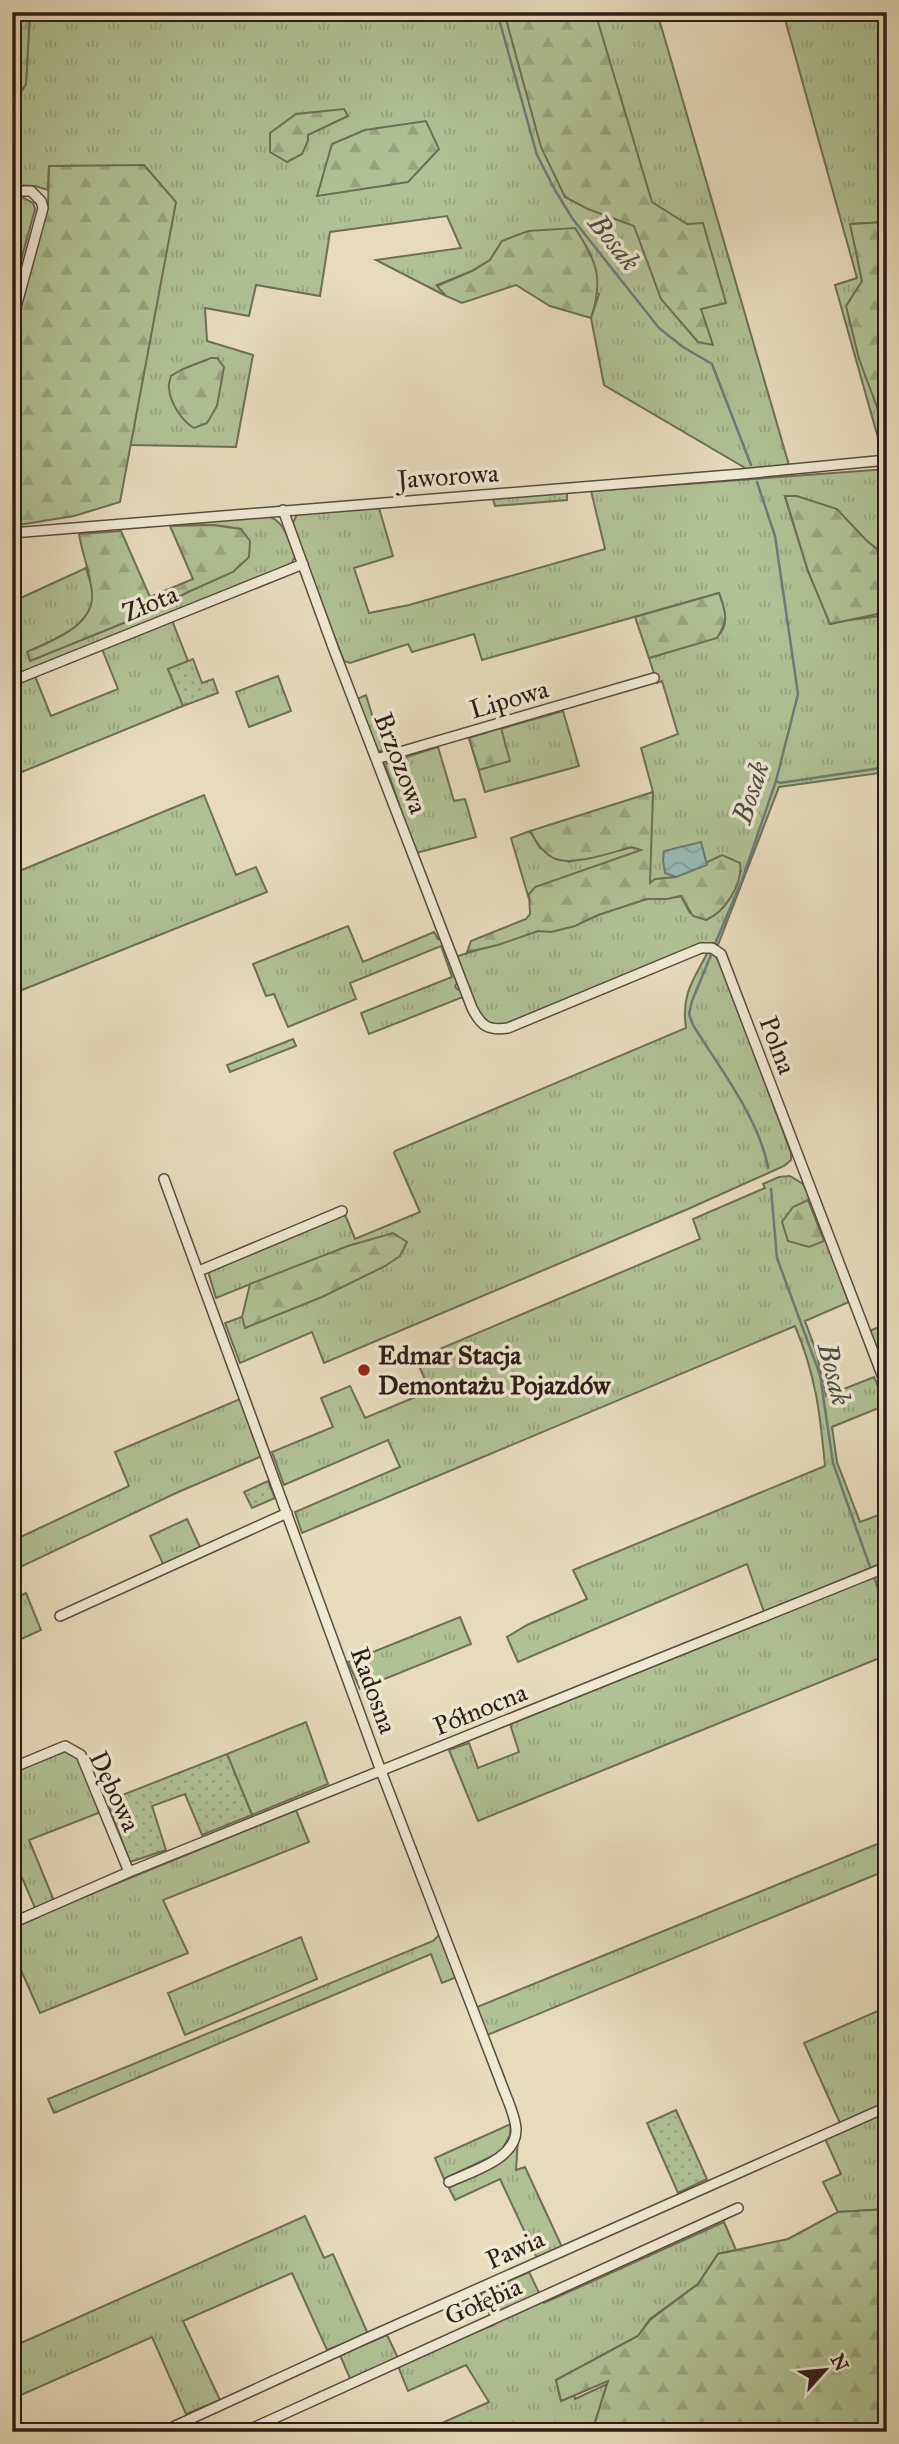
<svg xmlns="http://www.w3.org/2000/svg" width="899" height="2444" viewBox="0 0 899 2444" font-family="'IM FELL Great Primer',serif">
  <style>
    .grass { fill: url(#grass-tufts); stroke: #6e6f56; stroke-width: 2; fill-rule: evenodd }
    .forest { fill: url(#forest-firs); stroke: #6e6f56; stroke-width: 2 }
    .garden { fill: url(#garden-dots); stroke: #6e6f56; stroke-width: 2 }
    .water { fill: url(#water-waves); stroke: #6d7b76; stroke-width: 2 }
    .lines { fill: none; stroke-linecap: round; stroke-linejoin: round }
    .stream { stroke: #6d7b76; stroke-width: 2.5 }
    .street-casing { stroke: #5b4c40; stroke-width: 12 }
    .street { stroke: #efe8d3; stroke-width: 9 }
    .poi-dot { fill: #8f2418; stroke: #efe8d3; stroke-width: 2.5 }
    .labels { text-anchor: middle; stroke-width: 7; stroke-linejoin: round; paint-order: stroke }
    .street-label { font-size: 26px; fill: #2c1d17; stroke: #efe8d3 }
    .poi-label { font-size: 26px; font-weight: bold; fill: #2c1d17; stroke: #efe8d3; text-anchor: start }
    .water-label { font-size: 28px; font-style: italic; fill: #4c4c47; stroke: #efe8d3 }
  </style>
  <defs>
    <pattern id="grass-tufts" width="24" height="20" patternUnits="userSpaceOnUse" patternTransform="scale(1.75)"><rect width="24" height="20" fill="#b0c194"/><path d="M3 7l-1-3M5 7V3M7 7l1-3M15 17l-1-3M17 17v-4M19 17l1-3" fill="none" stroke="#98a57f"/></pattern>
    <pattern id="forest-firs" width="22" height="20" patternUnits="userSpaceOnUse" patternTransform="scale(1.75)"><rect width="22" height="20" fill="#b0c194"/><path d="M5 1l3.5 6h-7zM16 11l3.5 6h-7z" fill="#98a57f"/></pattern>
    <pattern id="garden-dots" width="8" height="8" patternUnits="userSpaceOnUse" patternTransform="scale(1.75)"><rect width="8" height="8" fill="#b0c194"/><path d="M2 2h.1M6 6h.1" fill="none" stroke="#98a57f" stroke-width="1.8" stroke-linecap="round"/></pattern>
    <pattern id="water-waves" width="16" height="10" patternUnits="userSpaceOnUse" patternTransform="scale(1.75)"><rect width="16" height="10" fill="#98bab6"/><path d="M0 5q4-4 8 0t8 0" fill="none" stroke="#839f9c"/></pattern>
  </defs>
  <rect width="100%" height="100%" fill="#e7dbbb"/>
  <filter id="stains"><feTurbulence type="fractalNoise" baseFrequency=".00286" numOctaves="4"/><feColorMatrix values="0 0 0 0 .2 0 0 0 0 .09 0 0 0 0 .02 0 0 0 .5 -.17"/></filter>
  <radialGradient id="worn" r=".72"><stop offset=".6" stop-color="#630" stop-opacity="0"/><stop offset="1" stop-color="#630" stop-opacity=".3"/></radialGradient>
  <path class="grass" d="M30,12H657L789,465L747,469L604,385L591,318L599,294L502,241L490,260L472,271L437,285L446,296L376,260L461,248L447,216L330,232L320,296L256,285L249,316L205,308L207,341L253,355L236,447L131,445L49,166L48,190L35,186L12,185V106L26,84Z
    M783,12H878L887,66V222L851,224L862,281L880,415L887,419V451L882,452L835,285L857,278Z
    M24,198L33,203L35,209L12,294V199Z
    M887,469V557L867,541L785,497L808,571L830,623L887,615V772L779,787L718,945L708,944L508,1024C501,1025 494,1026 487,1022C472,1014 461,973 455,957L538,931C562,932 579,922 601,914C615,909 629,904 643,900C655,897 668,899 681,896L690,913L726,903L741,871L722,856L706,863L701,843L672,877H676L649,884L653,792L641,748L678,734L662,681L657,683L649,658L717,637C731,624 724,609 719,593L482,660L474,634L412,652L408,644L350,663L344,661L340,651L292,525L297,514L379,508L393,556L354,568L369,613L409,605L605,549L591,491Z
    M567,492V500L495,506L493,499Z
    M264,515C285,519 288,539 295,557L291,564L170,615L188,661L169,669L183,706L12,776V652L20,649L12,630V602L86,568C88,576 93,587 93,596C92,627 52,640 28,652L30,661L148,613L188,592L241,529L213,525L170,526ZM102,649L118,689L51,716L35,676Z
    M278,676L291,711L249,727L236,692Z
    M366,695L383,751H377L357,699Z
    M563,711L579,766L485,792L469,738Z
    M438,747L454,801L465,799L476,837L416,853L385,764Z
    M204,795L236,875L256,867L267,892L12,994V874Z
    M530,831L540,848L569,862L633,847L642,850L529,894V899L511,838Z
    M348,926L363,962L434,932L438,939H441L458,982L455,986L457,989L461,990L463,997L369,1034L361,1013L452,977L441,946L350,983L356,999L288,1027L274,994L266,996L253,964Z
    M708,952L715,955L723,968L791,1153V1160L784,1166L688,1209L324,1363L312,1332L240,1363L225,1323L277,1304L268,1277L216,1298L206,1265L342,1207L355,1239L420,1212L394,1153L395,1151L686,1028C681,995 693,980 708,952Z
    M293,1039L296,1046L230,1072L227,1065Z
    M790,1176L803,1184L808,1193L849,1302L805,1321L816,1351L826,1396L874,1377L886,1405L832,1427L837,1462L860,1522L887,1512V1561L764,1612L747,1564L518,1662L507,1637L527,1625L587,1599L573,1570L825,1466C820,1413 816,1376 795,1326L302,1533L295,1512L400,1467L388,1440L284,1485L272,1452L333,1427L321,1398L350,1386L365,1418L430,1391L416,1359L700,1239L693,1219L765,1188L763,1184L779,1177Z
    M887,1324V1378L869,1331Z
    M240,1399L262,1456L176,1493L12,1571V1541L129,1486L115,1452Z
    M187,1519L201,1549L164,1566L150,1536Z
    M887,1571V1655L478,1821L449,1750L469,1743L478,1768L519,1752L510,1724Z
    M26,1593L41,1630L15,1642L12,1634V1600Z
    M460,1617L471,1644L360,1689L348,1662Z
    M306,1722L328,1784L252,1815L227,1754Z
    M66,1751L80,1760L101,1812L29,1840L57,1908L296,1810L309,1842L163,1900L188,1953L40,2013L12,1950V1928L39,1917L12,1855V1772Z
    M887,1840V1870L485,2036L477,2007Z
    M440,1934L457,1977L442,1983L431,1954L54,2113L48,2099L433,1941Z
    M301,1937L317,1979L185,2035L168,1993Z
    M887,2007V2209L838,2212L823,2182L841,2174L822,2132L840,2123L804,2043Z
    M511,2124L510,2135L501,2152L444,2179L435,2158Z
    M518,2139L516,2170L525,2167L562,2247L537,2258L500,2179L455,2200L447,2184L502,2160Z
    M305,2216L324,2258L333,2254L368,2334L327,2350L292,2273L183,2321L220,2400L186,2414L152,2337L12,2399V2347Z
    M724,2222L736,2250L718,2254L698,2284L650,2319L638,2336L556,2380L561,2401L574,2395L575,2399L607,2384L592,2432H492L490,2430L485,2432H422L489,2402L466,2365L408,2391L398,2366L454,2340L494,2325L481,2293L529,2272L544,2303Z
    M387,2335L399,2360L351,2381L340,2355Z"/>
  <path class="forest" d="M12,12H30L26,84L12,106Z
    M504,12H595L652,202L687,224L703,223L726,303L701,309L713,345L698,342L661,299L634,226L588,209L565,197L541,147Z
    M344,109L348,116L308,135V141L302,154L287,162L270,152V133L296,114Z
    M426,121L439,149L408,182L317,196L332,144L365,130Z
    M144,165L176,202L120,502L74,516L12,526V388L17,319L48,205L49,166Z
    M887,222V419L880,415L859,359L846,306L862,281L850,224Z
    M575,228C597,262 604,278 591,318L550,306L516,285L462,303L446,296L437,286L472,271L490,260L502,241L528,231Z
    M211,358H217L224,367L217,406L207,423L194,428C182,421 170,403 169,388C168,384 170,380 171,376L183,369Z
    M785,496H797L837,509L867,541L887,557V612L830,624L808,571Z
    M213,525L241,529L250,541L249,557L233,572L188,592L148,613L30,661L27,652C51,641 95,626 92,593C91,574 82,554 79,534L121,531L150,597L193,579L170,526Z
    M719,593C726,613 729,619 717,638L649,658L635,617Z
    M501,728L510,761L479,770L469,738Z
    M653,792L650,883L655,879L676,877L722,855L740,863C743,884 725,912 706,920L693,916L681,896L667,899H647L598,915L575,926L551,932L538,931L498,945L467,952L471,941L526,919L530,914L529,894L535,887L641,850L632,847C613,852 575,866 556,859C544,855 536,841 530,831Z
    M808,1200L824,1241L809,1247L788,1241L782,1222L793,1207Z
    M393,1233L407,1242L400,1256L385,1266L322,1297L245,1328L242,1317L250,1284L348,1246Z
    M887,2209V2432H592L608,2381L561,2401L556,2380L638,2336L650,2320L698,2284L718,2254L788,2239L838,2212Z"/>
  <path class="garden" d="M193,659L202,683L213,679L218,693L183,706L168,669Z
    M268,1481L275,1498L252,1508L244,1492Z
    M227,1754L252,1815L202,1835L185,1794L152,1806L166,1850L130,1862L107,1801Z
    M676,2110L707,2179L678,2193L647,2123Z"/>
  <path class="water" d="M701,842L707,865L676,877L665,873L663,860L664,851Z"/>
  <g class="lines">
    <path class="stream" d="M497,12L537,155L555,190L572,218L659,328L683,347L712,364L751,465
      M776,781L780,783L887,767
      M715,944L742,880L776,781L798,694L775,536L757,482
      M711,955L692,1001L689,1014L693,1025C719,1067 760,1120 768,1168
      M771,1189L777,1258L820,1375L833,1463L870,1567
      M874,1577L887,1614"/>
    <defs>
      <path id="street" d="M886,12L887,19
        M12,191H31L41,201L43,208L12,322
        M283,510L334,650L472,1008C481,1026 488,1031 508,1028L701,948H712L721,954L887,1388
        M12,533L742,474L887,460
        M12,681L303,564
        M376,759L654,678
        M164,1179L381,1771L500,2080C505,2095 515,2113 516,2129C517,2159 472,2171 449,2182
        M199,1271L342,1211
        M60,1616L287,1513
        M12,1768L65,1746L81,1755L129,1872
        M12,1923L129,1872L887,1567
        M162,2432L367,2338L887,2107
        M244,2432L738,2208"/>
    </defs>
    <use href="#street" class="street-casing"/>
    <use href="#street" class="street"/>
  </g>
  <circle class="poi-dot" cx="364" cy="1370" r="7"/>
  <g class="labels">
    <g class="street-label">
      <text transform="translate(448 476) rotate(-4)" y="9">Jaworowa</text>
      <text transform="translate(150 603) rotate(-22)" y="9">Złota</text>
      <text transform="translate(509 699) rotate(-16)" y="9">Lipowa</text>
      <text transform="translate(401 763) rotate(69)" y="9">Brzozowa</text>
      <text transform="translate(778 1045) rotate(69)" y="9">Polna</text>
      <text transform="translate(374 1690) rotate(70)" y="9">Radosna</text>
      <text transform="translate(480 1709) rotate(-22)" y="9">Północna</text>
      <text transform="translate(115 1791) rotate(65)" y="9">Dębowa</text>
      <text transform="translate(515 2249) rotate(-24)" y="9">Pawia</text>
      <text transform="translate(483 2301) rotate(-24)" y="9">Gołębia</text>
    </g>
    <g class="poi-label">
      <text x="378" y="1364">Edmar Stacja<tspan x="378" dy="30">Demontażu Pojazdów</tspan></text>
    </g>
    <g class="water-label">
      <text transform="translate(615 242) rotate(51)" y="10">Bosak</text>
      <text transform="translate(750 792) rotate(-72)" y="10">Bosak</text>
      <text transform="translate(835 1374) rotate(76)" y="10">Bosak</text>
    </g>
  </g>
  <rect width="899" height="2444" fill="none" stroke="#e7dbbb" stroke-width="42"/>
  <rect x="14" y="14" width="871" height="2416" fill="none" stroke="#2c1d17" stroke-width="3.5"/>
  <rect x="21" y="21" width="857" height="2402" fill="none" stroke="#2c1d17" stroke-width="2"/>
  <g transform="translate(825 2370) rotate(63)" stroke="#efe8d3" stroke-width="5" paint-order="stroke">
  <path d="M0-5L12 26L0 18L-12 26Z" fill="#2c1d17"/>
  <text y="-10" font-size="19" font-weight="bold" text-anchor="middle" fill="#2c1d17">N</text>
  </g>
  <rect width="100%" height="100%" filter="url(#stains)"/>
  <rect width="100%" height="100%" fill="url(#worn)"/>
</svg>
